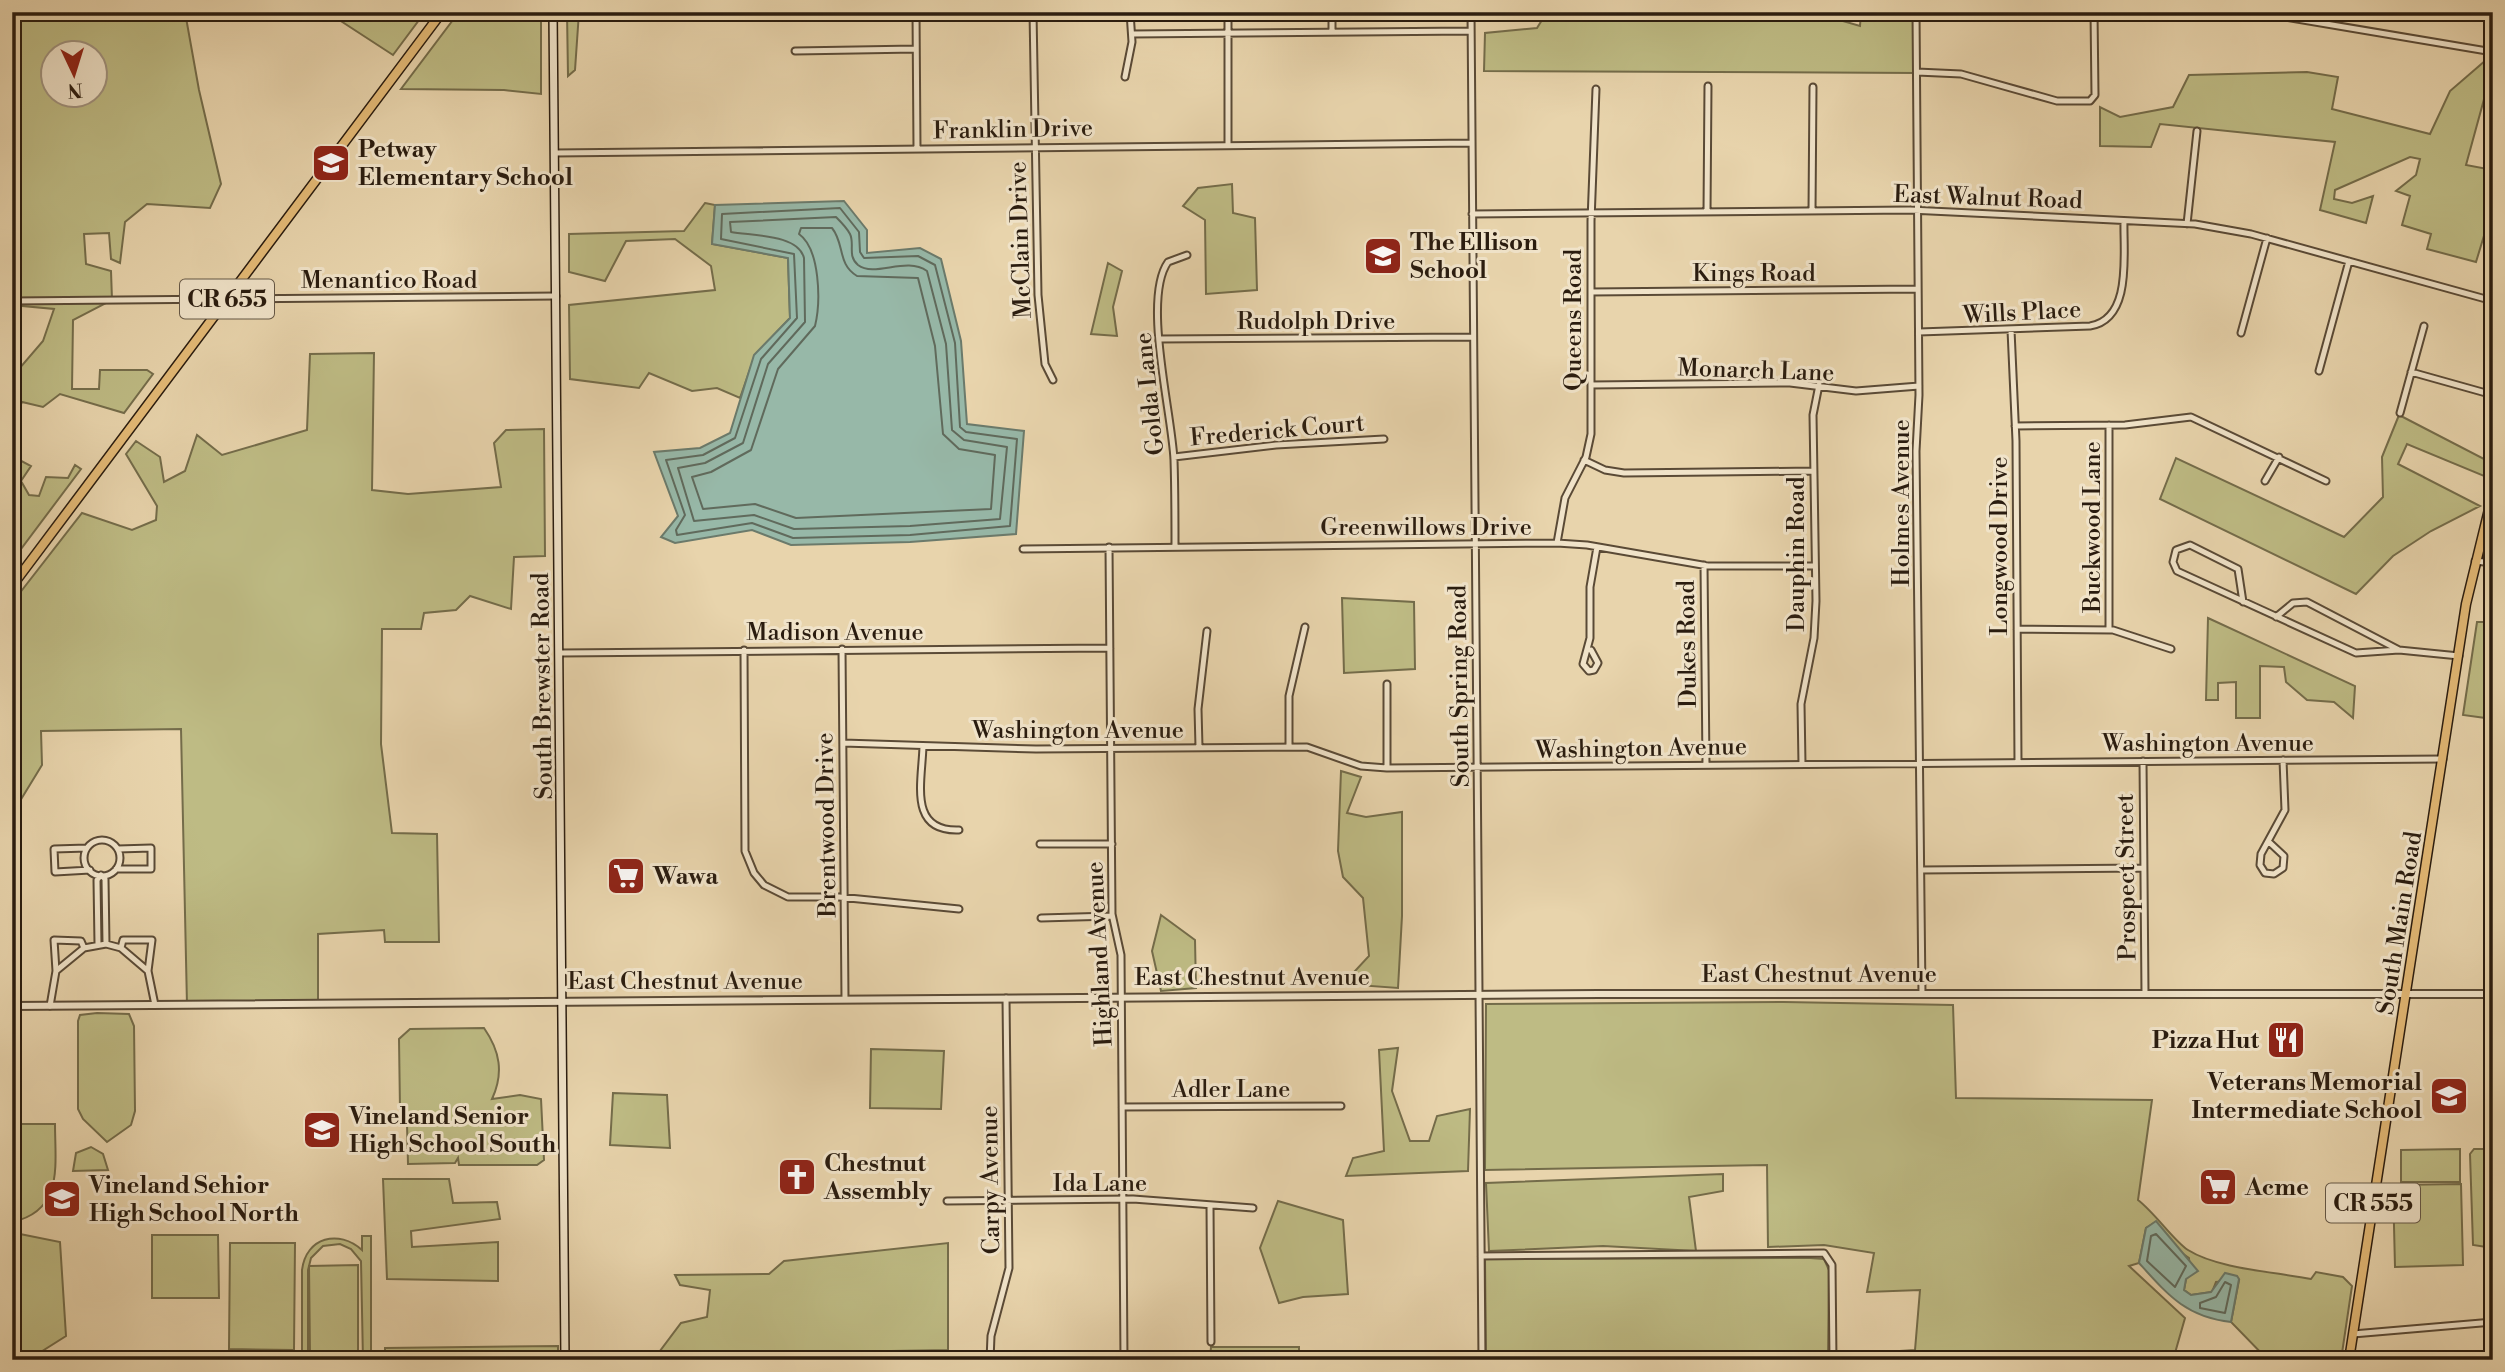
<svg xmlns="http://www.w3.org/2000/svg" width="2505" height="1372" viewBox="0 0 2505 1372" font-family="'Libre Bodoni',serif">
  <style>
    .green { fill: #bebb84; stroke: #746c4a; stroke-width: 2; fill-rule: evenodd }
    .water { fill: #97b8a8; stroke: #6b7a6b; stroke-width: 2 }
    .lines { fill: none; stroke-linecap: round; stroke-linejoin: round }
    .shore { stroke: #606a5c; stroke-width: 2 }
    .minor-casing { stroke: #5a4a36; stroke-width: 9 }
    .tertiary-casing { stroke: #5a4a36; stroke-width: 10 }
    .secondary-casing { stroke: #2a1c0f; stroke-width: 10 }
    .primary-casing { stroke: #2a1c0f; stroke-width: 11 }
    .minor { stroke: #f0e3c9; stroke-width: 5 }
    .tertiary { stroke: #f0e3c9; stroke-width: 6 }
    .secondary { stroke: #f0e3c9; stroke-width: 7 }
    .primary { stroke: #e4ba76; stroke-width: 8 }
    .labels { text-anchor: middle; stroke-width: 6; stroke-linejoin: round; paint-order: stroke }
    .shield { fill: #f0e3c9; stroke: #655847; stroke-width: 2 }
    .shield-label { font-size: 23px; font-weight: bold; fill: #2a1c0f }
    .street-label { font-size: 24px; fill: #2a1c0f; stroke: #f0e3c9 }
    .poi-label { font-size: 24px; font-weight: bold; fill: #2a1c0f; stroke: #f0e3c9; text-anchor: start }
  </style>
  <rect width="100%" height="100%" fill="#e8d4ac"/>
  <filter id="stains"><feTurbulence type="fractalNoise" baseFrequency=".00286" numOctaves="4"/><feColorMatrix values="0 0 0 0 .2 0 0 0 0 .09 0 0 0 0 .02 0 0 0 .5 -.17"/></filter>
  <radialGradient id="worn" r=".72"><stop offset=".6" stop-color="#630" stop-opacity="0"/><stop offset="1" stop-color="#630" stop-opacity=".3"/></radialGradient>
  <path class="green" d="M12,12H185L199,90L221,184L210,208L147,204L125,222L120,263L111,259L109,233L84,234L86,264L111,271L112,300L73,320L72,389H99L100,370H147L153,374L124,413L60,394L43,407L22,402L12,423V377L43,341L54,309L12,305ZM52,52H94V94H52Z
    M327,12H425L393,55Z
    M459,12H541V94L504,90L401,89Z
    M567,12H579L575,70L568,76Z
    M1547,12L1822,15L1860,26L1861,12L1918,13V73L1484,71L1485,33L1537,28Z
    M2493,54V88L2486,92L2466,165L2493,170V216H2490L2476,262L2427,249L2431,234L2402,225L2410,196L2396,191L2416,175L2420,159L2410,157L2335,190L2334,199L2352,203L2373,196L2366,223L2320,210L2335,142L2160,124L2151,147L2100,146V107L2120,117L2173,107L2189,75L2307,72L2338,77L2332,109L2430,134L2450,91Z
    M1232,184L1233,213L1255,218L1257,290L1206,294L1205,220L1183,206L1198,188Z
    M705,203L715,205L712,244L788,258L790,318L755,355L740,398L717,388L692,391L649,373L639,388L570,379L569,305L715,290L711,266L675,239L626,241L605,281L569,272V234L684,231Z
    M1108,263L1122,271L1113,307L1117,336L1091,334Z
    M374,353L372,490L408,494L501,487L494,443L506,430L544,429L545,556L514,557L511,609L470,596L456,610L424,613L421,629H382L381,744L392,833L437,834L439,942H385L384,930L318,934V1004L187,1005L181,729L41,731L42,765L20,801H12V603L82,513L132,530L156,520L157,506L126,454L136,441L160,457L164,482L185,471L197,435L222,455L307,430L310,354Z
    M2399,415L2488,461L2484,476L2407,444L2398,464L2480,506L2431,531L2393,556L2356,594L2160,499L2176,458L2344,537L2383,497L2382,457Z
    M12,456L31,466L21,481L29,495L39,496L46,477L68,478L75,465L81,469L12,561Z
    M1342,598L1414,602L1415,669L1344,673Z
    M2208,618L2355,686L2353,718L2334,702L2307,700L2286,682L2284,667L2260,666V718H2236V682L2218,683V700H2206Z
    M2477,622H2493V719L2463,715Z
    M1341,771L1361,777L1347,813L1366,817L1402,812V916L1398,988L1343,984L1369,956L1363,898L1343,877L1338,851Z
    M1161,915L1195,940L1196,988L1161,991L1152,951Z
    M1784,1002L1953,1005L1956,1098L2152,1100L2138,1200C2155,1213 2174,1241 2188,1250C2218,1269 2276,1272 2311,1279L2316,1272L2343,1277L2352,1286L2341,1360H2268L2231,1322L2239,1280L2216,1282L2212,1292L2191,1295L2184,1290L2186,1279L2190,1275L2189,1258L2179,1251L2156,1222L2146,1228L2139,1263L2129,1266L2185,1318L2173,1360H1870V1353L1915,1350L1920,1290L1867,1292L1874,1253L1824,1245L1768,1247L1767,1165L1485,1170L1486,1004Z
    M97,1013L129,1014L134,1026L135,1111L131,1125L107,1142L83,1119L78,1109V1021L80,1015Z
    M484,1028C500,1051 504,1073 492,1099L520,1095L541,1099L544,1160L537,1165H459L458,1158L455,1163L408,1164L407,1124L412,1119L400,1109L399,1039L410,1029Z
    M1398,1048L1392,1091L1410,1141H1429L1437,1116L1470,1109L1468,1171L1346,1176L1353,1158L1384,1151L1379,1050Z
    M871,1049L944,1051L941,1109L870,1108Z
    M613,1093L667,1095L670,1148L610,1145Z
    M12,1124H55C55,1165 64,1211 12,1222Z
    M91,1147L103,1154L108,1170L73,1171L76,1153Z
    M2460,1149V1182H2401V1150Z
    M2474,1149H2493V1248L2473,1245L2470,1154Z
    M1723,1174V1191L1689,1197L1696,1251L1603,1246L1489,1251L1486,1183Z
    M383,1179H449L453,1203L497,1202L500,1219L411,1231L412,1247L498,1242V1281L387,1279Z
    M2461,1184L2463,1265L2395,1267L2393,1185Z
    M1278,1201L1343,1220L1348,1294L1303,1297L1279,1303L1260,1248Z
    M20,1234L60,1242L66,1336L28,1360H12V1236Z
    M152,1235H218L219,1298H152Z
    M362,1236H371V1360H363L361,1261L351,1249L340,1244L323,1246L311,1258L308,1270V1360H302V1270C306,1237 339,1229 362,1250Z
    M230,1243H295L294,1350L229,1349Z
    M948,1243V1350L657,1355L681,1323L707,1317L710,1290L680,1285L675,1275L769,1274L784,1261Z
    M1810,1258L1824,1259L1829,1270L1828,1360H1486L1485,1259Z
    M358,1265V1356H310L309,1266Z
    M558,1346V1360H385V1348Z
    M1211,1347H1299V1360H1210Z"/>
  <path class="water" d="M844,201L867,230V253L920,248L941,259L961,341L967,424L1024,431L1016,534L910,542L791,545L752,530L675,543L661,537L678,516L654,452L700,448L730,433L754,355L790,318L788,258L712,244L715,205Z
    M2156,1221L2198,1271L2186,1279L2184,1290L2191,1295L2211,1292L2225,1273L2237,1276L2239,1279L2231,1322C2186,1317 2168,1295 2139,1263L2146,1228Z"/>
  <g class="lines">
    <path class="shore" d="M840,208L859,232L860,252L864,258L918,256L935,265L955,343L960,427L966,432L1017,439L1010,526L910,535L793,538L752,523L677,535L676,530L685,515L666,460L703,455L735,438L761,359L797,318L794,254L721,239L722,214Z
      M836,217C840,221 847,228 850,234C855,244 847,256 858,265C875,278 906,256 927,271L946,344L952,430L964,440L1007,447L1000,519L910,526L794,529L754,515L694,521L678,468L705,463L743,443L768,364L805,322L804,258C798,234 752,236 731,232L730,222Z
      M801,228H832C845,244 837,264 857,276L918,278L935,346L943,434L959,449L995,455L991,509L796,518L755,504L703,509L692,477L711,472L751,450L778,369L815,326C821,301 820,249 799,234Z
      M2156,1234L2186,1266L2175,1287L2147,1261L2151,1236Z
      M2225,1282L2231,1285L2225,1313L2200,1308V1303L2216,1297Z"/>
    <defs>
      <path id="minor" d="M916,12L917,148
        M1033,12L1038,295L1045,364L1053,380
        M1228,12V145
        M1332,12V32
        M1471,12L1482,1360
        M1916,12L1919,395L1916,451L1922,993
        M2125,12L2279,16L2493,52
        M1132,34L1471,31
        M795,51L916,49
        M1917,72L1961,74L2057,101H2090L2095,95L2094,12
        M1125,77L1132,42L1130,12
        M555,153L1472,143
        M1812,211L1813,87
        M1707,212L1708,86
        M1472,214L1910,210L2195,224L2251,234L2493,301
        M2187,224L2197,131
        M1591,292L1918,289
        M12,301L556,296
        M2011,330L2016,441L2018,762
        M1919,332L2090,326C2133,319 2123,252 2124,221
        M2241,333L2267,238
        M1159,339L1473,337
        M2319,371L2349,261
        M2411,372L2493,395
        M1591,385L1790,383L1856,391L1919,386
        M2400,413L2424,326
        M2109,425V629
        M2015,426L2125,425L2191,417L2326,481
        M1174,457L1276,445L1384,439
        M1584,460L1605,470L1624,473L1814,471
        M2265,481L2279,457
        M1557,543L1565,498L1586,457L1591,434V221L1596,89
        M1175,546C1175,518 1175,489 1174,460C1172,413 1142,299 1168,262L1187,255
        M1109,547L1112,914L1121,955L1124,1360
        M1023,549L1557,543L1587,545L1708,566H1815
        M2475,561L2493,563
        M1704,565L1706,765
        M2243,602L2238,569L2190,545L2176,550L2173,562L2177,571L2356,653L2399,650L2459,656
        M2276,617L2293,603L2307,602L2399,650
        M2017,629L2113,630L2171,649
        M842,649L845,999
        M744,650L745,851L754,873L764,885L788,897H839L959,909
        M1591,650L1598,663L1594,670L1589,671L1583,664L1590,638V587L1597,547
        M561,653L1110,648
        M1387,684V768
        M843,743L1036,749L1307,747L1361,766L1387,768L2443,759
        M923,746C922,782 908,832 959,830
        M1289,746V696L1305,627
        M1199,747L1198,709L1207,631
        M2143,761L2145,993
        M1802,764L1801,704L1814,638L1816,601L1813,415L1819,385
        M84 858a18 18 0 1 1 36 0a18 18 0 1 1-36 0Z
        M2269,842L2284,856L2283,868L2274,874L2265,873L2260,865L2261,854L2285,810L2283,760
        M1040,844H1112
        M87,848L54,849L55,872L90,870
        M116,869H151V848L118,849
        M1921,870L2143,868
        M1041,918L1112,916
        M98,944L97,880L101,875L105,879L106,944
        M84,948L106,944L121,948L123,940H152L148,971L121,948
        M148,971L155,1005
        M50,1006L56,971L54,940L81,941L84,948L56,971
        M1122,1107L1341,1106
        M947,1201L1133,1199L1253,1208
        M1210,1205L1211,1342
        M1481,1256L1824,1253L1832,1265L1833,1360
        M2353,1334L2493,1322
        M657,1356V1360
        M990,1360L991,1336L1009,1268L1006,998"/>
      <path id="tertiary" d="M12,1006L1599,994H2493"/>
      <path id="secondary" d="M553,12L565,1360"/>
      <path id="primary" d="M12,586L442,12
        M2349,1360L2466,604L2493,493"/>
    </defs>
    <use href="#minor" class="minor-casing"/>
    <use href="#tertiary" class="tertiary-casing"/>
    <use href="#secondary" class="secondary-casing"/>
    <use href="#primary" class="primary-casing"/>
    <use href="#minor" class="minor"/>
    <use href="#tertiary" class="tertiary"/>
    <use href="#secondary" class="secondary"/>
    <use href="#primary" class="primary"/>
  </g>
  <defs>
    <symbol id="school-square" viewBox="-11 -11 22 22"><rect x="-9" y="-9" width="18" height="18" rx="4" fill="#8f2418" stroke="#f0e3c9"/><path d="M0-5L7-2L0 1L-7-2ZM-4 1L0 2.5L4 1V4Q0 6-4 4Z" fill="#fff"/></symbol>
    <symbol id="supermarket-square" viewBox="-11 -11 22 22"><rect x="-9" y="-9" width="18" height="18" rx="4" fill="#8f2418" stroke="#f0e3c9"/><path d="M-6-5.5h2.5l.6 2H6L4.5 2H-2.5L-4.4-4H-6ZM-1.5 3.2a1.3 1.3 0 1 0 .1 0ZM3 3.2a1.3 1.3 0 1 0 .1 0Z" fill="#fff"/></symbol>
    <symbol id="restaurant-square" viewBox="-11 -11 22 22"><rect x="-9" y="-9" width="18" height="18" rx="4" fill="#8f2418" stroke="#f0e3c9"/><path d="M-5-6h1v4h1v-4h1v4h1v-4h1v5L-1.5 .5V6h-2V.5L-5-1ZM5-6V6H3V1.5H1.5Q1.5-4 5-6Z" fill="#fff"/></symbol>
    <symbol id="church-square" viewBox="-11 -11 22 22"><rect x="-9" y="-9" width="18" height="18" rx="4" fill="#8f2418" stroke="#f0e3c9"/><path d="M-1.2-6h2.4v3.5h3.3v2.4h-3.3V6h-2.4V-.1h-3.3v-2.4h3.3Z" fill="#fff"/></symbol>
  </defs>
  <g fill-rule="evenodd">
    <use href="#school-square" x="309" y="141" width="44" height="44"/>
    <use href="#school-square" x="1361" y="234" width="44" height="44"/>
    <use href="#supermarket-square" x="604" y="854" width="44" height="44"/>
    <use href="#restaurant-square" x="2264" y="1018" width="44" height="44"/>
    <use href="#school-square" x="2427" y="1074" width="44" height="44"/>
    <use href="#school-square" x="300" y="1108" width="44" height="44"/>
    <use href="#church-square" x="775" y="1155" width="44" height="44"/>
    <use href="#supermarket-square" x="2196" y="1165" width="44" height="44"/>
    <use href="#school-square" x="40" y="1177" width="44" height="44"/>
  </g>
  <g class="labels">
    <g class="shield">
      <rect x="180" y="279.5" width="94" height="39" rx="5"/>
      <rect x="2326" y="1183.5" width="94" height="39" rx="5"/>
    </g>
    <g class="shield-label">
      <text x="227" y="307">CR 655</text>
      <text x="2373" y="1211">CR 555</text>
    </g>
    <g class="street-label">
      <text transform="translate(1013 129) rotate(-1)" y="8">Franklin Drive</text>
      <text transform="translate(1988 197) rotate(2)" y="8">East Walnut Road</text>
      <text transform="translate(1020 240) rotate(-92)" y="8">McClain Drive</text>
      <text x="1754" y="281">Kings Road</text>
      <text x="389" y="288">Menantico Road</text>
      <text transform="translate(2022 312) rotate(-3)" y="8">Wills Place</text>
      <text transform="translate(1573 320) rotate(-90)" y="8">Queens Road</text>
      <text x="1316" y="329">Rudolph Drive</text>
      <text transform="translate(1756 370) rotate(2)" y="8">Monarch Lane</text>
      <text transform="translate(1149 394) rotate(-96)" y="8">Golda Lane</text>
      <text transform="translate(1277 430) rotate(-5)" y="8">Frederick Court</text>
      <text transform="translate(1901 503) rotate(-90)" y="8">Holmes Avenue</text>
      <text x="1426" y="535">Greenwillows Drive</text>
      <text transform="translate(2092 527) rotate(-90)" y="8">Buckwood Lane</text>
      <text transform="translate(1999 546) rotate(-90)" y="8">Longwood Drive</text>
      <text transform="translate(1796 554) rotate(-90)" y="8">Dauphin Road</text>
      <text x="835" y="640">Madison Avenue</text>
      <text transform="translate(1687 644) rotate(-91)" y="8">Dukes Road</text>
      <text transform="translate(542 686) rotate(-91)" y="8">South Brewster Road</text>
      <text transform="translate(1459 686) rotate(-91)" y="8">South Spring Road</text>
      <text x="1078" y="738">Washington Avenue</text>
      <text x="2208" y="751">Washington Avenue</text>
      <text transform="translate(1641 748) rotate(-1)" y="8">Washington Avenue</text>
      <text transform="translate(826 825) rotate(-91)" y="8">Brentwood Drive</text>
      <text transform="translate(2126 877) rotate(-91)" y="8">Prospect Street</text>
      <text transform="translate(2399 923) rotate(-81)" y="8">South Main Road</text>
      <text transform="translate(1099 954) rotate(-93)" y="8">Highland Avenue</text>
      <text x="1819" y="982">East Chestnut Avenue</text>
      <text x="1252" y="985">East Chestnut Avenue</text>
      <text x="685" y="989">East Chestnut Avenue</text>
      <text x="1231" y="1097">Adler Lane</text>
      <text transform="translate(990 1180) rotate(-91)" y="8">Carpy Avenue</text>
      <text x="1100" y="1191">Ida Lane</text>
    </g>
    <g class="poi-label">
      <text x="358" y="157">Petway<tspan x="358" dy="28">Elementary School</tspan></text>
      <text x="1410" y="250">The Ellison<tspan x="1410" dy="28">School</tspan></text>
      <text x="653" y="884">Wawa</text>
      <text x="2259" y="1048" text-anchor="end">Pizza Hut</text>
      <text x="2422" y="1090" text-anchor="end">Veterans Memorial<tspan x="2422" dy="28">Intermediate School</tspan></text>
      <text x="349" y="1124">Vineland Senior<tspan x="349" dy="28">High School South</tspan></text>
      <text x="824" y="1171">Chestnut<tspan x="824" dy="28">Assembly</tspan></text>
      <text x="89" y="1193">Vineland Sehior<tspan x="89" dy="28">High School North</tspan></text>
      <text x="2245" y="1195">Acme</text>
    </g>
  </g>
  <rect width="2505" height="1372" fill="none" stroke="#e8d4ac" stroke-width="42"/>
  <rect x="14" y="14" width="2477" height="1344" fill="none" stroke="#2a1c0f" stroke-width="3.5"/>
  <rect x="21" y="21" width="2463" height="1330" fill="none" stroke="#2a1c0f" stroke-width="2"/>
  <g transform="translate(74 74) rotate(176)"><circle r="33" fill="#f0e3c9" stroke="#a1937f" stroke-width="2"/>
  <path d="M0-5L12 26L0 18L-12 26Z" fill="#8f2418"/>
  <text y="-10" font-size="19" font-weight="bold" text-anchor="middle" fill="#2a1c0f">N</text>
  </g>
  <rect width="100%" height="100%" filter="url(#stains)"/>
  <rect width="100%" height="100%" fill="url(#worn)"/>
</svg>
